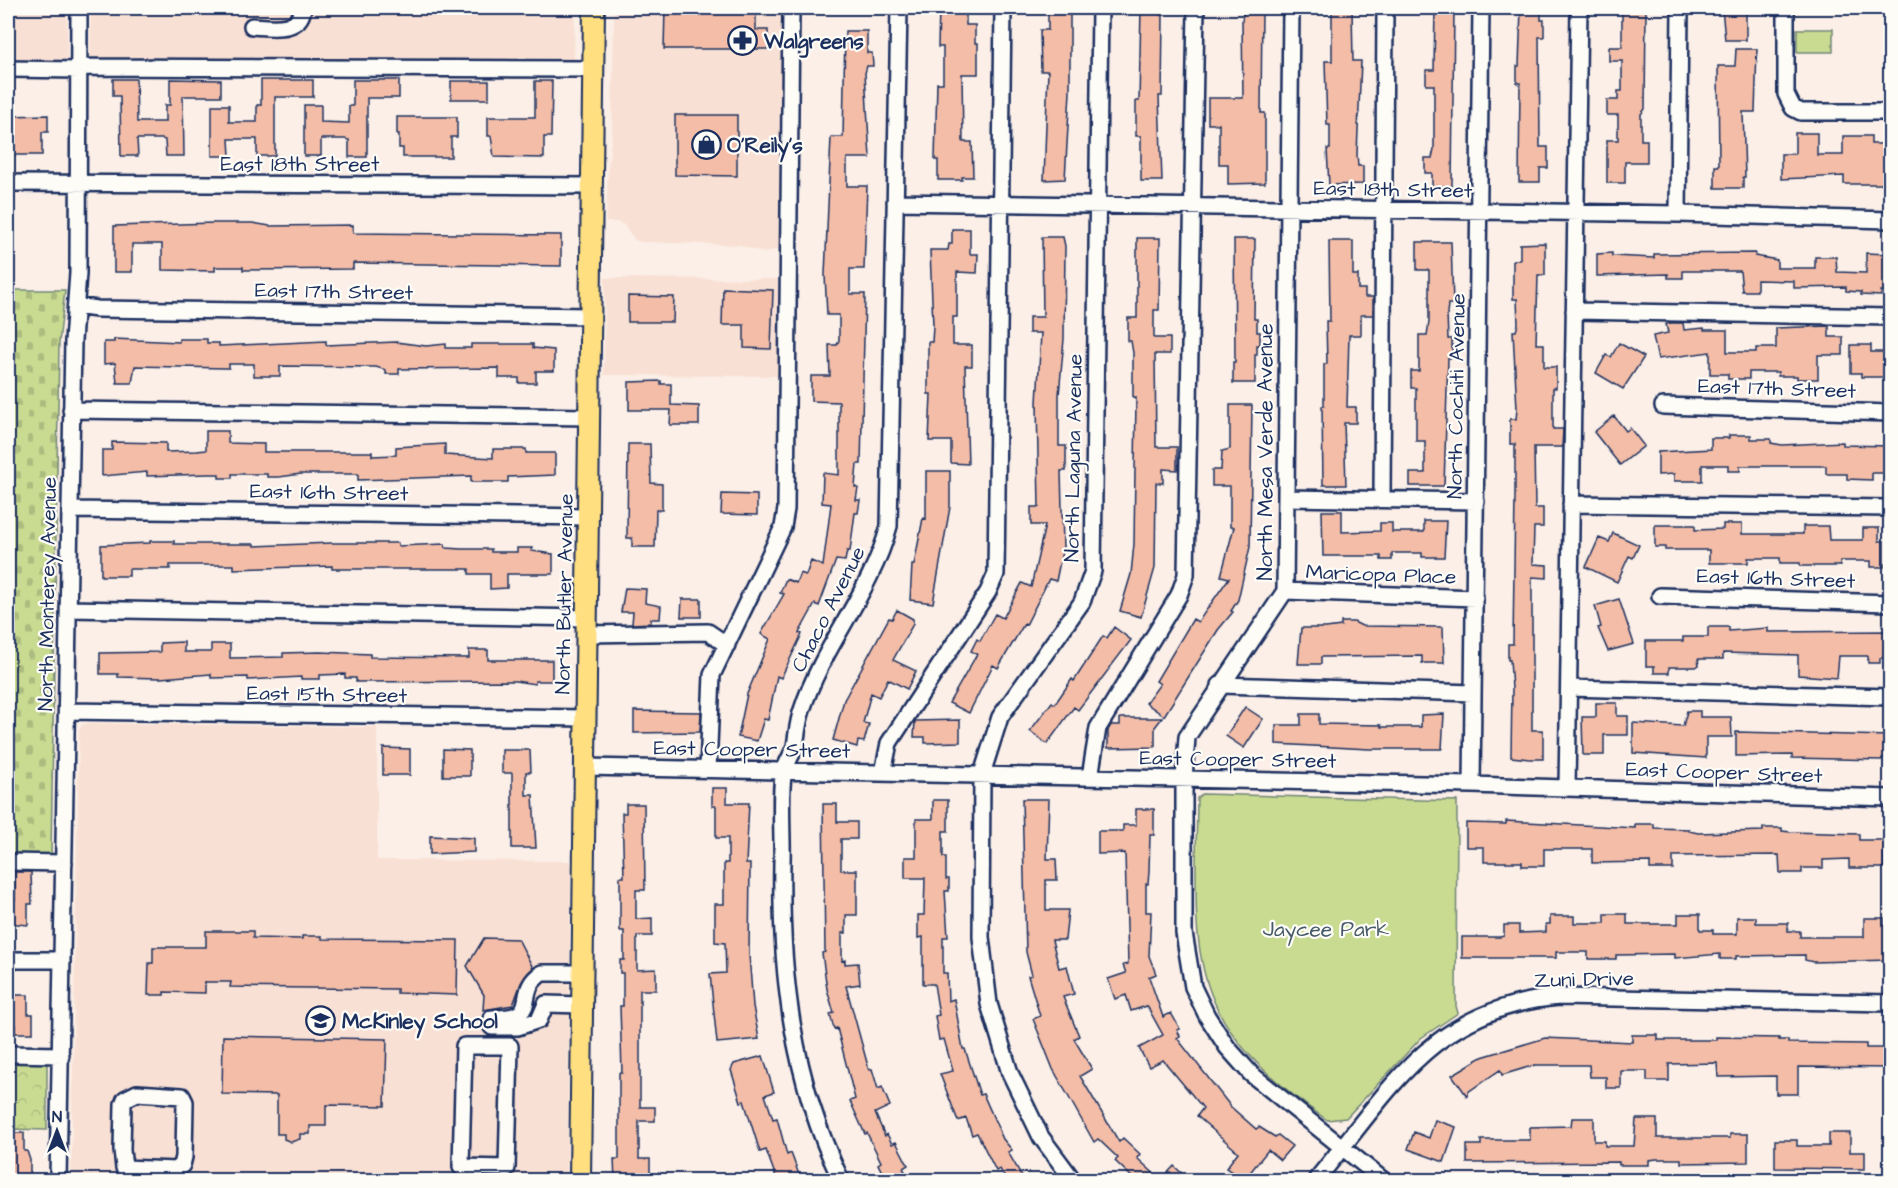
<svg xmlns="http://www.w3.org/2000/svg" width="1898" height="1188" viewBox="0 0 1898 1188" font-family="'Architects Daughter',sans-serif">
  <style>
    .built { fill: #f9e0d4 }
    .forest { fill: url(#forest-crowns); stroke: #728577; stroke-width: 1.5 }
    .cemetery { fill: url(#cemetery-stones); stroke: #728577; stroke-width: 1.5 }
    .green { fill: #c8db90; stroke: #728577; stroke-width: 1.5 }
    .building { fill: #f3bda7; stroke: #1b2f5e; stroke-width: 1.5 }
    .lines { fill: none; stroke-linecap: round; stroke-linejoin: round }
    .minor-casing { stroke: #1b2f5e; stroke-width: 20 }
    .major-casing { stroke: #1b2f5e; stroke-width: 24 }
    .minor { stroke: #fdfcf7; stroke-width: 15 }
    .major { stroke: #ffdf80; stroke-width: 20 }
    .labels { text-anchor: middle; stroke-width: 4.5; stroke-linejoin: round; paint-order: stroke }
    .poi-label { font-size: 21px; font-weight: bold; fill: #1b2f5e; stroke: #fdfcf7; text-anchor: start }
    .street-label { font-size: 21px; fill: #1b2f5e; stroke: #fdfcf7 }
    .park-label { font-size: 21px; fill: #465a6a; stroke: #fdfcf7 }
  </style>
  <defs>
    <pattern id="forest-crowns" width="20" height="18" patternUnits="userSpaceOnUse" patternTransform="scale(1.5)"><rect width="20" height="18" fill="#c8db90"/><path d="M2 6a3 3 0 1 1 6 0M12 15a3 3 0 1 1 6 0" fill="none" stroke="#abbc7f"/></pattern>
    <pattern id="cemetery-stones" width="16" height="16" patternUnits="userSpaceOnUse" patternTransform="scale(1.5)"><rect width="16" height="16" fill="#c8db90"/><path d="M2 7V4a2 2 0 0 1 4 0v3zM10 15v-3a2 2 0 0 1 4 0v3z" fill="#abbc7f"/></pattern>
  </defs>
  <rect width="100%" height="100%" fill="#fbefe7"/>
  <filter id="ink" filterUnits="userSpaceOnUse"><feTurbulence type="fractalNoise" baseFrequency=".0167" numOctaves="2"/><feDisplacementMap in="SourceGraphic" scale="12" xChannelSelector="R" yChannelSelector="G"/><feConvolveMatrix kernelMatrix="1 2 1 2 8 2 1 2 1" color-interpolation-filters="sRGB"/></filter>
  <g filter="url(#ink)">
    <path class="built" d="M8,8H67V63L8,62Z
      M91,8H575L574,62L90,60Z
      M614,8H786L784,247L764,253L739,245L640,242L635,240L624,225L618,222H606L608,168L612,133Z
      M605,278L784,279L783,376L604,375Z
      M87,723L377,727V860L571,861L567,1180H71L79,730L82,725Z"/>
    <path class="forest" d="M8,1063H47V1130L8,1129Z"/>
    <path class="cemetery" d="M8,290H65L59,343L51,858H8Z"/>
    <path class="green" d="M1797,29H1833V52H1797Z
      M1202,794L1457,801L1456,1006L1458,1013L1421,1038L1346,1118L1327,1120C1182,1020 1195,959 1197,798Z"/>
    <path class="building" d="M665,8H756V30H768V49H664Z
      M939,8H966V25H975V43H978V74H962L963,142H972L973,177H962V180H938V160H935L937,83H943V47H938Z
      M1141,8H1160V15H1163L1162,96H1159L1162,181H1141V136H1136V101H1139Z
      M1244,8H1262L1261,113H1265V183L1228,184V164H1219V124H1208V98H1243L1242,20Z
      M1332,8H1352L1353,61H1361L1357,154L1358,166H1363V184L1329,185L1327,149H1330V125H1327L1325,61H1332Z
      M1435,8H1454L1452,186H1432V173H1425V158H1432L1434,149V85H1426V70H1434Z
      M1521,8H1541V20H1544V37H1539L1540,147H1548V168H1540V182H1519L1520,83H1517V66H1519Z
      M1622,8H1646L1645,109L1641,114V140H1647V162H1625V183H1607V140H1618V115H1607V100H1618V91H1622V61H1609V47H1622Z
      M1722,8H1746V40H1725Z
      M1048,10H1070V92L1065,179L1044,180L1048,71H1041L1040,30H1048Z
      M845,31H867V53H872L873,66H867L865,73L870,158H847V186H867L864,269H850V294H865L861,464H857L855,487L858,488L856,500H860L858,513H855L850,551H847L845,561L836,560L819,606L815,604L799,633L802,634L781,678L777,676L768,720L764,719L757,741L738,737L747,694L770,639L761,634L784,594L780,593L786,579L796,583L800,573L806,575L811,561L823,566L831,504L822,503L823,473L839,475V402L811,401V376H830L829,345H837L839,340V315H827L825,275L831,137H843Z
      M1736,49H1757L1755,112H1743L1745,177H1743V188H1715V166H1719L1718,66H1735Z
      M113,79H136L137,122H165V105H170V79L221,80V96H183L184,156H166L165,140L162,139H137L138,156H121L120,96H113Z
      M261,80H313V97H275V156H257V139H229L230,156H212V105H229V122H257V105H261Z
      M353,80H399V98H367V157H349V140L345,139H321V156H304V105H321V122L349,123V106H353Z
      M451,81H489V99H451Z
      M535,81H552L551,137H544V158L494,157L491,136H488V117H535Z
      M48,115V132H42V155H8V116Z
      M675,115H737V176L675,175Z
      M397,117H457V137H451V157H403V148H399V134H397Z
      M1795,133H1817V155H1843V136H1871V144H1889V184H1844V176L1781,179V154H1795Z
      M214,223H252L270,226L353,225V233L561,235V266L353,263V269L243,270V267H215V271L162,270V244H132V272H114V226Z
      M952,229H970V254H978L977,273L957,272V317H953V345H972V366H965L968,464L951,463V441H929L931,394H928V342H932L933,326L930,250H948L949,244H952Z
      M1042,237H1063L1065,246L1064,339L1059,395V446H1066V471H1061L1063,547L1056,581L1049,579L1026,625L1024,624L998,668L993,665L969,713L949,703L977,654L971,651L977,639L980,641L995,614L1003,618L1022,583L1031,587L1045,525H1031V507H1039L1037,403L1041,333H1029V317H1043Z
      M1137,238H1160L1159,310H1154V338H1170V354H1155L1156,447H1177V470L1163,469V483H1156L1155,568L1141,617L1120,611L1131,574L1134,544L1136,397H1133V353L1131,341H1128V318H1137Z
      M1234,239H1255L1254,319H1257V332H1260V345H1257V355H1255V383H1233V362H1235Z
      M1329,241H1353V275H1358V289H1365V297H1373V315H1361V335H1349L1347,407H1356V423H1344L1346,485H1323L1322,406H1324V364H1327L1326,321H1330Z
      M1417,242H1451L1453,304H1448L1447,313L1448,339H1452V358H1448L1444,486H1410V473H1425V441H1416V388H1411V371H1419V335H1427L1429,322V270H1417Z
      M1545,243V275H1538L1536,344H1544V367H1556V388H1553V429H1563L1562,447H1534L1535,508H1543V527H1534L1533,564L1547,565V578L1532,577V730H1543V759H1530L1511,757L1512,689L1510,660H1508V644H1513L1515,495V444H1510V419H1516L1517,409L1513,331H1516L1518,324L1517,299H1513V260H1520V244Z
      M1612,253V256L1654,258V254L1755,253V256L1777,260V268H1815V257H1836L1837,272L1866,273V253L1888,254L1887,291H1881V296L1861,295V292L1846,291V287L1794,288V281L1757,280V291H1742L1740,271H1683V278H1668V274L1597,276V254Z
      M723,288L773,290L771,349L744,348V325H722Z
      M628,296L674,297L673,322H628Z
      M1671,323H1683L1684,330L1704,328V330H1727V352H1756V348H1776V328L1829,326V337H1843V355H1818V379H1797V376H1778V372H1749V379H1728V374H1710V352L1658,359L1653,336L1668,333L1666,324Z
      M114,339L179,342V339H207V343H219V346L326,341V345L396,342L426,346L446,344V348H471V344H533V348L554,350V371H536V383H519V378H499V368L399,369V374H386V370L376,367L280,366V376H254V364H229V368H225L135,366L132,383H117L115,363L104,364V342H114Z
      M1619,343L1644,357L1623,389L1596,373L1606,355L1611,357Z
      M1851,345H1871V352H1885V377H1861V373H1851Z
      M661,381V384H671V405L699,406V425H670L671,410H629V382Z
      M1230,405H1252L1250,547L1238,600L1231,611L1233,612L1218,630L1164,716L1146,703L1160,684L1156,681L1193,619L1198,622L1229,578L1221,576L1234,527H1230V486H1212V470H1221L1222,451L1230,449Z
      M1614,416L1626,431L1630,428L1644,446L1620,465L1594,432Z
      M206,431H228V443L264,444V452H372V456L396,455V447L445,444V455L493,458V449H526V453H555V475L508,477V482H471V476L358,480V474H301L279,477H267V474H232V478H219V474H207L147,476V472L102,476V450H112V442L166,443V452L197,451L206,450Z
      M1729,435H1751V439H1771V443L1782,445L1843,442V445L1890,446V473H1872V480L1847,479V474H1826V466H1740V471H1728V465H1702V481H1674V474L1658,475V452L1711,449V438H1729Z
      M628,444H650L651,483L662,484V510H656L655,547H632V538H627Z
      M926,471H950V507L933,603L910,600L912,565H914L923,518L926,519Z
      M722,494L757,495V515L721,514Z
      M1322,511H1342V532L1380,531V523H1392V532H1424V521H1446L1444,557H1422V553H1392V560H1381V556H1323Z
      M1723,524H1742V534H1803V526H1828L1829,540H1863V528H1879V541H1884V567H1871V561H1840V566H1800V563H1780V558H1748V563H1709V550H1665V547H1655V525H1695V530L1723,529Z
      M1613,533L1639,545L1633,558L1629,556L1617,582L1586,567L1599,538L1609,542Z
      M150,541H174V544H254V546L332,543H398V546L444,544L446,548L461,549H491V552H517V548H532L531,551L553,554V574H507V588L490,589V574H469V569H332V566L234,569V565H170V569H129V576H101V545L150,543Z
      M625,588L646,589L645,603L661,606L660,619H651V623L632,624L633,612H621Z
      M682,599H701V617H681Z
      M1619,599L1634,644L1608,651L1598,628L1601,627L1595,606Z
      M897,610L913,619V624L893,660L916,671L907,689L888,679L879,697L871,693L863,723L869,724L864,742L858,741L857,747L833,740L844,700L889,618L892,619Z
      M1341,622H1354L1362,626L1443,627L1444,663H1422V656L1321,657V664H1298L1301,628H1326L1341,626Z
      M1114,627L1131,640L1078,710L1074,707L1047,744L1030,731L1052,702L1055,704L1072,679L1074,681L1103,636L1107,638Z
      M1708,627H1729V631L1768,628V632L1890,631V658H1880V663H1868V656H1839L1837,678L1798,675V655L1723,653V659H1698L1699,665L1696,667H1669V673H1654V666H1646V641H1683V637H1708Z
      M184,642V652H211V644H230V658L283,657V653L320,652L370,654V657L469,658V650H488V660H552V681H535V684L515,681L356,682V678H345V674L320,675V679H301V677L248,680V677L211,678V674L160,678L118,677V674H100V653L160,652V643Z
      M1596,703H1617V716H1628V735H1604V755H1583L1582,717H1596Z
      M1245,707L1263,719L1244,748L1226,736Z
      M634,711L701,712L700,732L634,733Z
      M1687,711H1700V717H1731L1732,737H1706V758L1633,753V723L1683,726Z
      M1301,714H1319V724L1381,725V727H1421V715L1444,714L1442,749H1369L1276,744V725H1301Z
      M1120,718H1162L1155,727V747L1108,748V730L1111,725H1120Z
      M960,720V742L925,743V737H914L915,721Z
      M1736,732L1890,736V758H1882V760L1792,758V755L1736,756Z
      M383,748L410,749V775H383Z
      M443,749L470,750V776H443Z
      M502,750H530L531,772H526V795H533L536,848H512V773H502Z
      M712,788H727V803H749L746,864H750L749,954L753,1006L759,1039L717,1043L710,974L726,973L725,943L715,942V904H724V863H728V838H716V806H712Z
      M1022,799H1049L1047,859H1056L1057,880H1046V910H1068L1065,940H1052L1059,968L1067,966L1074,994L1063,997L1079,1036L1074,1039L1092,1069L1080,1076L1119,1142L1123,1138L1140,1154L1137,1158L1161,1180L1174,1166L1189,1180H1135L1115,1161L1118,1158L1098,1139L1094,1142L1053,1069L1033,1019L1040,1016L1028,976L1032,975L1026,952Z
      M933,800H948V831H943V857H946V879H949V891H945L948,937H943V973H947L948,1001L954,999L963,1049H965L980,1095L983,1094L1003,1139L1012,1150L1008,1152L1024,1180H1006L1000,1169L996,1171L977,1133L972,1135L966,1118L958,1121L940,1074L953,1071L944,1039L939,1040L935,1016L939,1015L934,984H923V937L918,938V915H924L925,878H905V857H916V819H933Z
      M626,804H644L645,890H636V919L652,918V936H637V970L656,969V990H640V1107H655V1121H639V1159H650V1180H615L614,1159H619V1073H622L620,1006H623V973H620V960H624V931H620V877H624L622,813H626Z
      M823,804H837V822H857V839H841V870H857V915H846V933H842V961L845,960V964L858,963L860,984L846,986L869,1070L872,1069L878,1089L882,1087L890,1106L875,1113L885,1136L887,1134L892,1144L896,1142L908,1165L903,1168L910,1180H886L878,1164L881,1162L867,1133L865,1134L850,1101L855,1099L837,1028L834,1029L830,1014L834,1013L827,989L822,953L825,952Z
      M1136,809H1154V835H1150L1149,871L1148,884H1146V912H1151L1149,956L1156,974L1149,977L1163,1017L1171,1013L1180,1029L1177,1030L1180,1036L1177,1038L1231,1107L1256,1129L1259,1127L1275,1137L1278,1135L1292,1146L1280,1160L1268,1150L1244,1180L1226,1168L1238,1152L1197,1116L1203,1108L1163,1060L1149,1067L1139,1048L1163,1035L1147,1006L1131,1011L1126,995L1115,999L1108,979L1126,973L1123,965L1128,964L1125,853L1098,854V831H1123V825H1136Z
      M1506,821L1635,828V824H1654V828L1689,829V831L1698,833L1763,831V828H1782V831L1791,832L1859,834V840H1884V868H1849V859L1823,860V868H1802V873H1780L1779,855L1673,856V869H1650V862L1592,863V849H1544V866H1522V862H1484V847H1466V823L1506,824Z
      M430,836L474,838V852L430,854Z
      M15,872H31L32,904H28V925L8,923V902L15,900Z
      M1605,914H1627V924H1678V914H1700V930H1713V934H1737V917H1756V923H1788V931H1800V937H1864V918H1884V925H1890V960L1813,962L1805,960V955L1736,956V959H1720V954L1675,958V954L1616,955V959H1588V952H1556V958H1462V937H1500L1504,936V925H1519V933L1546,932V924H1550V916H1574V923H1605Z
      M206,931H253V938L302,939V936H322V939L458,940L457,995L397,993V989L230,987L231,982H205V993L164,992V995H148L149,963H153V947H206Z
      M484,938L518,939L533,968L521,983L513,1005L483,1010L484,995L467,966Z
      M8,995H28V1014H33V1033H15V1025H8Z
      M1632,1035H1658V1040H1716V1037L1779,1038V1040H1788V1043L1866,1044V1048H1890V1068L1798,1067V1094H1776V1076L1718,1077L1717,1063L1669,1064V1081H1647V1071H1621V1088H1606V1077H1590L1589,1065H1535L1502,1075L1500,1070L1468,1092L1467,1096L1452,1075L1482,1057L1545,1038L1632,1042Z
      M223,1036L387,1039L385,1106L326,1105V1126H310V1134H300V1139L291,1142L284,1139V1134H277V1095L222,1094Z
      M763,1056L774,1092L765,1095L773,1119L777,1118L787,1155L791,1153L801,1180H777L766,1150L760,1152L744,1101L741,1102L731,1070L734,1064Z
      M1572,1118H1594V1141H1605V1146H1634L1636,1119H1657V1138H1730V1134H1748V1162L1681,1163V1159H1657L1649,1160V1165H1619V1162L1467,1163V1145H1481V1140H1530V1127L1571,1126Z
      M1435,1120L1456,1127L1444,1162L1408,1149L1414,1132L1429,1138Z
      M8,1133H24V1151H27L30,1160V1176H27V1180H8Z
      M1829,1133H1850V1152H1865V1169L1775,1168V1140H1797V1146H1829Z"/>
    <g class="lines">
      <defs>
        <path id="minor" d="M1291,8L1285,591L1187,737L1184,779V933L1193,987L1207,1016L1227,1047L1251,1074L1383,1180
          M1786,8V94L1793,108L1801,112H1890
          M252,26C270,27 300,33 303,8
          M79,67L594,69
          M8,69L79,70
          M8,183L593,186
          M895,202L1678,214L1890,220
          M1678,214L1680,8
          M76,306L97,309L591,316
          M1574,311L1890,317
          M1663,406L1890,413
          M71,410L590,417
          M1286,498L1476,501
          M1382,499L1385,8
          M1571,504L1890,508
          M70,510L589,517
          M1285,591L1475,598
          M1660,596L1890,603
          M68,609L587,618
          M587,634L708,632L727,645
          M1220,685L1473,693
          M1569,688L1890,697
          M67,711L586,718
          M585,767L1472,785L1890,798
          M708,769L712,675L783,527L786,509L791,8
          M883,773L889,743L988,592L996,574L1003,8
          M1090,777L1098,728L1179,595L1186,575L1196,8
          M1472,785L1481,8
          M1567,788L1579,8
          M8,862L64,863
          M8,960H62
          M582,1005L546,1004L539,1020L518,1027H492V1018C545,1019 512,992 542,973H583
          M464,1046H510L507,1168L461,1167Z
          M8,1054L61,1055
          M137,1093L182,1096L185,1102L184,1157L182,1165L176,1170L124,1168L122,1150L123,1104L125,1099Z
          M58,1180L73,341L78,273L79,8
          M841,1180C792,1078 780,974 782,862C783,839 779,790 784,771C787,762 792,755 795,746C797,734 798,721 802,710C823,645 871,593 889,526L899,8
          M1073,1180L1041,1137L1010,1073L989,1004L981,937L982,774L1000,717L1082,602L1093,571L1100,8
          M1316,1180C1390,1091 1431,1008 1559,997L1890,1003"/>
        <path id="major" d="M580,1180L594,8"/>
      </defs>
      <use href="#minor" class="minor-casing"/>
      <use href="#major" class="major-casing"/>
      <use href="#minor" class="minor"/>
      <use href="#major" class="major"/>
    </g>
  </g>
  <defs>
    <symbol id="pharmacy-ring" viewBox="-11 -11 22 22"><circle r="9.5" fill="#fdfcf7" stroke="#1b2f5e" stroke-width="1.5"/><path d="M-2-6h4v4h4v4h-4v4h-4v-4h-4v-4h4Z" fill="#1b2f5e"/></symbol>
    <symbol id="shop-ring" viewBox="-11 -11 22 22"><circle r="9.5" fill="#fdfcf7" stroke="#1b2f5e" stroke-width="1.5"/><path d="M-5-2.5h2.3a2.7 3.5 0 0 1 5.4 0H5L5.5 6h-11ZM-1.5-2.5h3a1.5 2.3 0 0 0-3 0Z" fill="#1b2f5e"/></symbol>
    <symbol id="school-ring" viewBox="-11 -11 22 22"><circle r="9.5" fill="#fdfcf7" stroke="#1b2f5e" stroke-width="1.5"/><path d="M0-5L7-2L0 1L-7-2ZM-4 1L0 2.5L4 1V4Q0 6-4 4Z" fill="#1b2f5e"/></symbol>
  </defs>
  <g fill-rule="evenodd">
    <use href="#pharmacy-ring" x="726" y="24" width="33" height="33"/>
    <use href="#shop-ring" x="690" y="128" width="33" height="33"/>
    <use href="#school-ring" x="304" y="1004" width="33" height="33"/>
  </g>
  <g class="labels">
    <g class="poi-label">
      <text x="764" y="48">Walgreens</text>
      <text x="727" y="152">O'Reily's</text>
      <text x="342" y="1028">McKinley School</text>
    </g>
    <g class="street-label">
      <text x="300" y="171">East 18th Street</text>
      <text transform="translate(1393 189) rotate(1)" y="7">East 18th Street</text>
      <text transform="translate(334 291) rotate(1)" y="7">East 17th Street</text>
      <text transform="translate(1777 388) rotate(2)" y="7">East 17th Street</text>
      <text transform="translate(1456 396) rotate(-89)" y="7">North Cochiti Avenue</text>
      <text transform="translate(1265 452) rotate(-90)" y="7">North Mesa Verde Avenue</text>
      <text transform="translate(1073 458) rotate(-89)" y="7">North Laguna Avenue</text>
      <text transform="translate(329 492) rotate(1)" y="7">East 16th Street</text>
      <text transform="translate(1381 574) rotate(2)" y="7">Maricopa Place</text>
      <text transform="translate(1776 578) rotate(2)" y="7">East 16th Street</text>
      <text transform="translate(47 594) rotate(-89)" y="7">North Monterey Avenue</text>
      <text transform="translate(564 594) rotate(-89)" y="7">North Butler Avenue</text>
      <text transform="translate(828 609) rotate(-63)" y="7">Chaco Avenue</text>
      <text transform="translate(327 694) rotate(1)" y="7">East 15th Street</text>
      <text transform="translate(752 749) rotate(1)" y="7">East Cooper Street</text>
      <text transform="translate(1238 759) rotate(1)" y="7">East Cooper Street</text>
      <text transform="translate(1724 772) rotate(2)" y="7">East Cooper Street</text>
      <text transform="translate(1584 979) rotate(-1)" y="7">Zuni Drive</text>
    </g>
    <g class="park-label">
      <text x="1326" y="936">Jaycee Park</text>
    </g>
  </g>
  <rect width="1898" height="1188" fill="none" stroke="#fdfcf7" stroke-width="30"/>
  <rect x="15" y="15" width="1868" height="1158" fill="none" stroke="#1b2f5e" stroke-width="2" filter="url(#ink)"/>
  <g transform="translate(57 1131)" stroke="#fdfcf7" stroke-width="4.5" paint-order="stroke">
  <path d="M0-4.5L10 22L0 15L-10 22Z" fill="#1b2f5e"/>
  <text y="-9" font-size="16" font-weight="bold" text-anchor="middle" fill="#1b2f5e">N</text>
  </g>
</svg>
